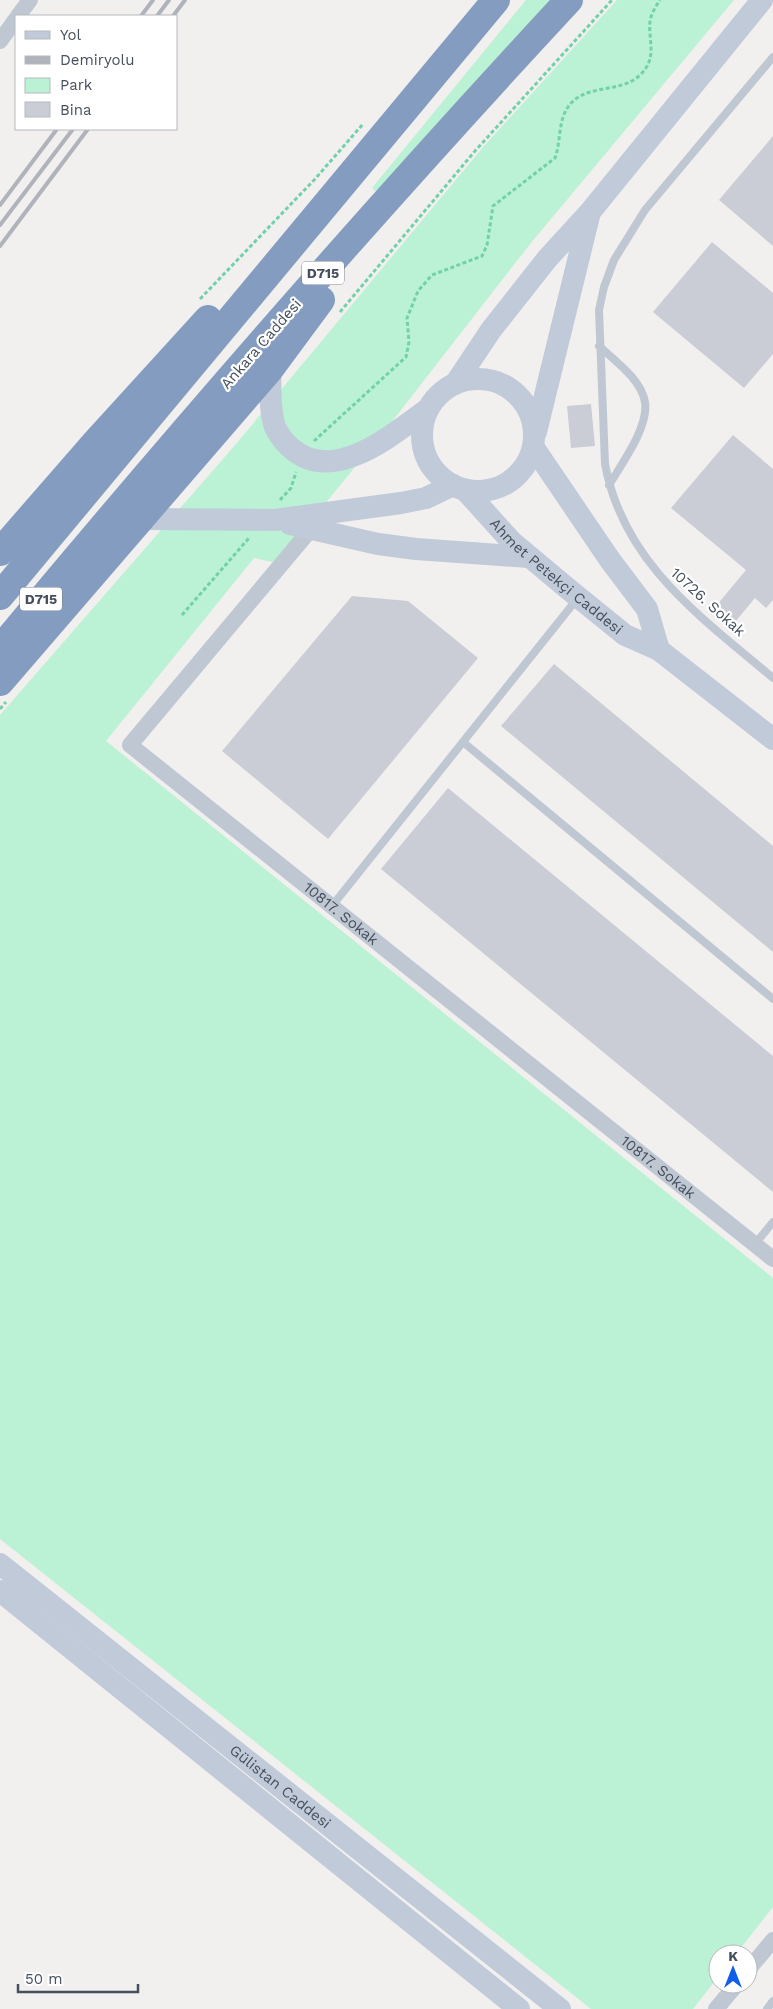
<svg xmlns="http://www.w3.org/2000/svg" width="773" height="2009" viewBox="0 0 773 2009" font-family="'Work Sans',sans-serif">
  <style>
    .green { fill: #bbf1d4 }
    .building { fill: #cacdd5 }
    .lines { fill: none; stroke-linecap: round; stroke-linejoin: round }
    .path { stroke: #71d1aa; stroke-width: 3; stroke-dasharray: 4 2.5; stroke-linecap: butt }
    .lane { stroke: #bfc8d2; stroke-width: 8 }
    .street { stroke: #bfc8d2; stroke-width: 16 }
    .secondary { stroke: #c0cad9; stroke-width: 22 }
    .highway { stroke: #849cc0; stroke-width: 28 }
    .rail { stroke: #b1b3ba; stroke-width: 4 }
    .labels { text-anchor: middle; stroke-width: 4.5; stroke-linejoin: round; paint-order: stroke }
    .shield { fill: #fff; stroke: #7e848e; stroke-width: 1 }
    .shield-label { font-size: 14px; font-weight: bold; fill: #46505d }
    .street-label { font-size: 15px; fill: #46505d; stroke: #fff }
  </style>
  <rect width="100%" height="100%" fill="#f2efef"/>
  <path class="green" d="M526,0H566L387,201L372,188Z
    M617,0H734L530,244L387,428L283,555L272,562L254,558L106,741L773,1278V1907L736,1954H718V1977L693,2009H591L0,1539V715L236,444L484,146Z"/>
  <path class="building" d="M773,136V246L719,200Z
    M712,242L773,293V354L744,388L653,312Z
    M591,404L595,446L571,448L567,406Z
    M733,435L773,469V600L766,608L755,598L735,622L716,606L746,570L671,508Z
    M352,596L408,601L478,658L328,839L222,751Z
    M554,664L773,846V952L501,726Z
    M448,788L773,1056V1192L381,869Z"/>
  <g class="lines">
    <path class="path" d="M200,299L315,179L363,124
      M340,312L475,151L612,0
      M314,441L406,357L409,342L407,318L418,291L432,275L482,256L487,245L493,206L555,158C561,142 558,121 568,107C584,83 621,94 640,75C658,58 648,41 650,21C651,14 656,6 660,0
      M280,500L291,488L296,472
      M182,615L249,538
      M0,709L6,702"/>
    <path class="lane" d="M773,57L645,210L614,260L604,287L599,310L605,464C623,563 701,617 773,678
      M599,346C615,361 641,379 645,402C649,427 621,465 609,485
      M463,742L773,999
      M332,906L577,599
      M755,1244L773,1222
      M767,2009L773,2001"/>
    <g class="street">
      <path d="M18,16L30,0"/>
      <path d="M0,41L16,19"/>
      <path id="s1" d="M311,529L130,745L773,1259"/>
      <path d="M748,1970L773,1940"/>
      <path d="M716,2009L737,1984"/>
    </g>
    <g class="secondary">
      <path d="M270,369C271,387 269,410 275,427C279,435 285,443 291,448C333,486 393,434 428,409"/>
      <circle cx="478" cy="435" r="56"/>
      <path d="M455,384L491,330L547,259L590,212L762,0"/>
      <path d="M536,432L589,216"/>
      <path d="M534,448L610,560L647,609L659,650"/>
      <path id="s2" d="M465,490L512,542L567,588L625,635L659,650L773,739"/>
      <path d="M141,519L275,520L401,503L426,498L453,485"/>
      <path d="M290,524L378,544L416,549L529,557"/>
      <path id="s3" d="M0,1564L560,2009"/>
      <path d="M0,1591L519,2009"/>
    </g>
    <path class="highway" d="M0,552L95,443L208,319
      M0,596L496,0
      M0,649C184,428 373,211 569,0
      M0,682L270,369L321,300"/>
    <path class="rail" d="M141,16L153,0
      M157,16L169,0
      M173,16L185,0
      M0,205L57,129
      M0,225L73,129
      M0,246L88,129"/>
  </g>
  <g class="labels">
    <g class="shield">
      <rect x="302" y="261.5" width="42" height="23" rx="4"/>
      <rect x="20" y="587.5" width="42" height="23" rx="4"/>
    </g>
    <g class="shield-label">
      <text x="323" y="278">D715</text>
      <text x="41" y="604">D715</text>
    </g>
    <g class="street-label">
      <text transform="translate(261 344) rotate(-49)" y="5">Ankara Caddesi</text>
      <text dy="5" stroke="none"><textPath href="#s2" startOffset="126">Ahmet Petekçi Caddesi</textPath></text>
      <text transform="translate(708 602) rotate(42)" y="5">10726. Sokak</text>
      <text dy="5" stroke="none"><textPath href="#s1" startOffset="552">10817. Sokak</textPath></text>
      <text dy="5" stroke="none"><textPath href="#s1" startOffset="958">10817. Sokak</textPath></text>
      <text dy="5" stroke="none"><textPath href="#s3" startOffset="358">Gülistan Caddesi</textPath></text>
    </g>
  </g>
  <rect x="15" y="15" width="162" height="115" fill="#ffffff" stroke="#b5b9be"/>
  <rect x="25" y="31" width="25" height="8" fill="#c0cad9" stroke="#b5b9be"/>
  <text x="60" y="40" font-size="15" fill="#46505d">Yol</text>
  <rect x="25" y="56" width="25" height="8" fill="#b1b3ba" stroke="#b5b9be"/>
  <text x="60" y="65" font-size="15" fill="#46505d">Demiryolu</text>
  <rect x="25" y="78" width="25" height="15" fill="#bbf1d4" stroke="#b5b9be"/>
  <text x="60" y="90" font-size="15" fill="#46505d">Park</text>
  <rect x="25" y="102" width="25" height="15" fill="#cacdd5" stroke="#b5b9be"/>
  <text x="60" y="115" font-size="15" fill="#46505d">Bina</text>
  <g transform="translate(733 1969)"><circle r="24" fill="#ffffff" stroke="#b5b9be"/>
  <path d="M0-4L9 19L0 12L-9 19Z" fill="#105dea"/>
  <text y="-8" font-size="14" font-weight="bold" text-anchor="middle" fill="#46505d">K</text>
  </g>
  <path d="M18 1984v8h120v-8" fill="none" stroke="#46505d" stroke-width="2.5"/>
  <text x="25" y="1984" font-size="15" fill="#46505d" stroke="#ffffff" stroke-width="4" paint-order="stroke">50 m</text>
</svg>
